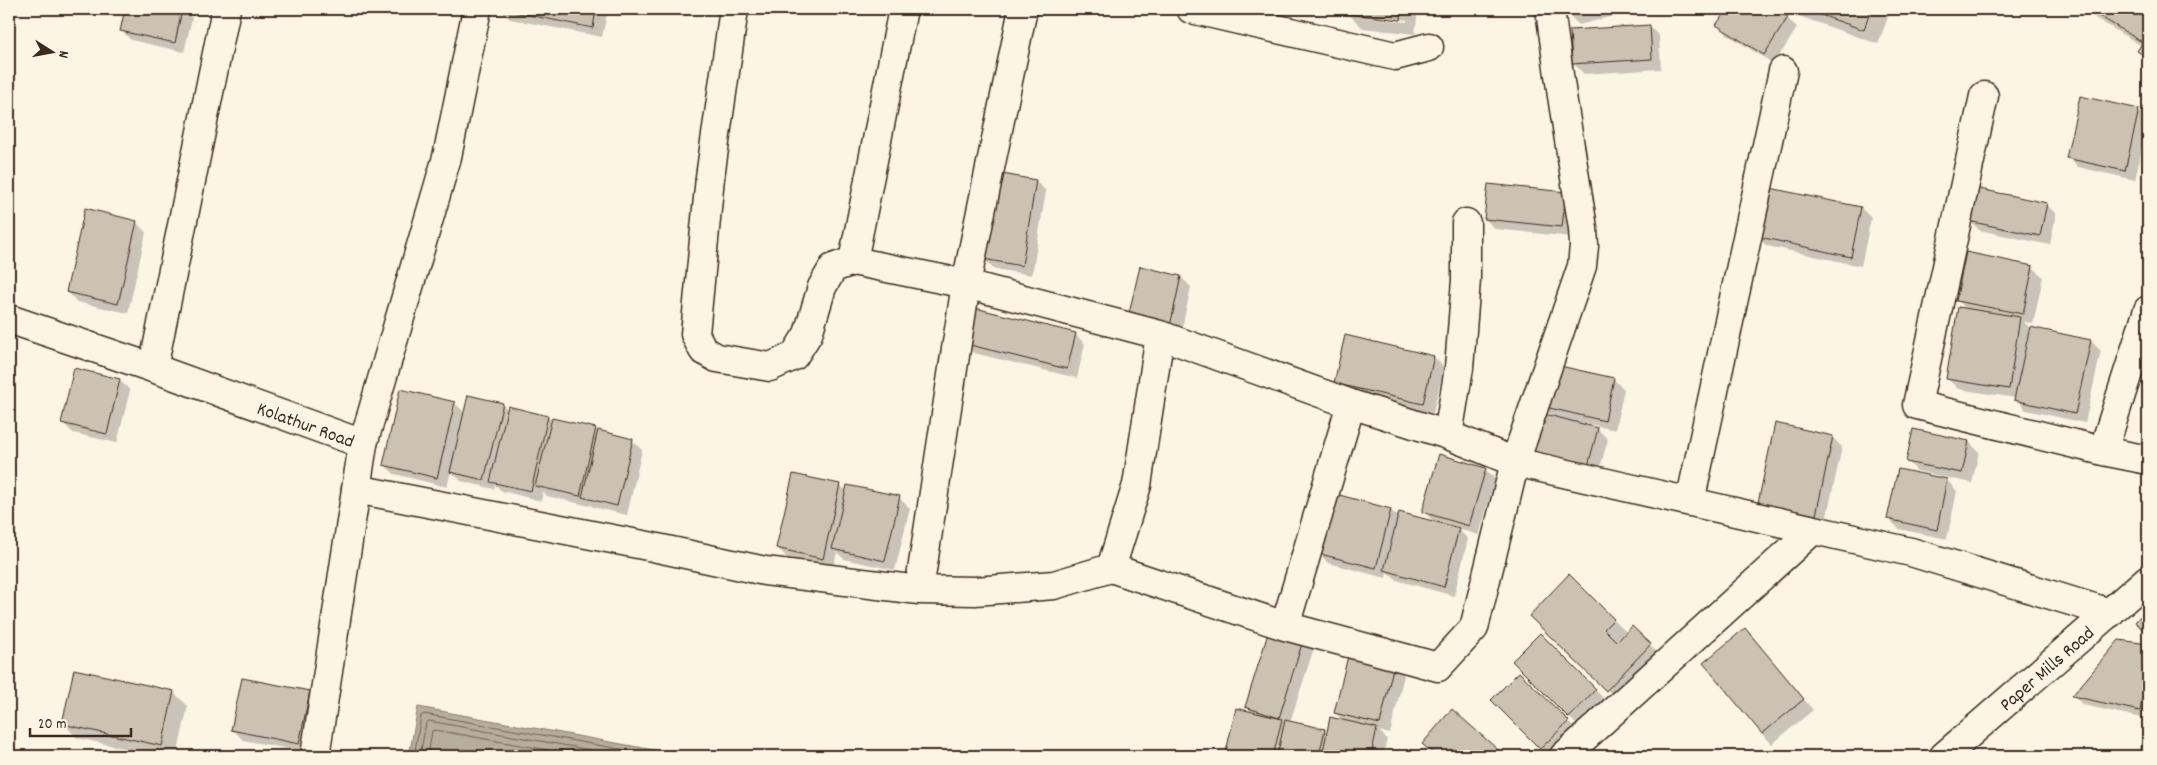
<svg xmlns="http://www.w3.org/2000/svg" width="2157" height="765" viewBox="0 0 2157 765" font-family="Dekko,sans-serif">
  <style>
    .water { fill: #b7ad9e; stroke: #85796b }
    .shadow { fill: #0003; fill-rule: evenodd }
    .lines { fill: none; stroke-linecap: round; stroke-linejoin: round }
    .shore { stroke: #6d5e51; stroke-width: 1 }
    .building { fill: #ccc2b3; stroke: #3b2a1e }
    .minor-casing { stroke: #3b2a1e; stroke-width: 31 }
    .major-casing { stroke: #3b2a1e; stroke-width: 31 }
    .minor { stroke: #fcf5e5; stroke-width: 28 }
    .major { stroke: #fcf5e5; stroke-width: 28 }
    .labels { text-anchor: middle; stroke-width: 4; stroke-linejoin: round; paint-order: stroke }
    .street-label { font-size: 19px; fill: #3b2a1e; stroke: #fcf5e5 }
  </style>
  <rect width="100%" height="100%" fill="#fcf5e5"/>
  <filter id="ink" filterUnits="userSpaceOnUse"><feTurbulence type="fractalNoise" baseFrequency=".02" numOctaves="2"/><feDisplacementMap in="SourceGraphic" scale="10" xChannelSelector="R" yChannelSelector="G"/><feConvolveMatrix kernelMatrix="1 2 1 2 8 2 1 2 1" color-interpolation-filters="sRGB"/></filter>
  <g filter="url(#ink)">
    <path class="water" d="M418,707L687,756H409Z"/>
    <path class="shadow" d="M126,9H182L192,18L184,52L131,40L121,30Z
      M500,9H608L602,37L510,19Z
      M1349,9H1418L1415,34L1363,28L1348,14ZM1362,15L1407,20V22L1362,17Z
      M1567,9H1640L1579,25L1569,15Z
      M1728,9H1772L1787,18L1797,28L1774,64L1728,35L1718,25Z
      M1779,9H1891L1878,44Z
      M2080,9H2148V60L2139,51L2142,46Z
      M1649,26L1659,36L1661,69L1584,74L1574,64Z
      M2138,110L2148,120L2135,180L2078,167L2068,157Z
      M1036,181L1046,191L1032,275L994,269L984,259Z
      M1565,193L1572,237L1495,229L1485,219Z
      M2046,204L2056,214L2050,245L1979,230L1969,220Z
      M1861,208L1871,218L1861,266L1767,246L1757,236Z
      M136,222L146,232L128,313L77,302L67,291Z
      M2033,267L2043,277L2033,324L2023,321L2031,329L2091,341L2101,351L2085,423L2026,410L2016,398L1958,389L1948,379L1967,310L1958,300Z
      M1181,277L1191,287L1179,341L1139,331Z
      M1075,334L1085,344L1077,378L974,353L964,343Z
      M1434,357L1444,367L1433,413L1345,393L1335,383Z
      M1613,379L1624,389L1615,430L1584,423L1583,426L1597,429L1608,439L1597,479L1554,418L1542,406Z
      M119,380L130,390L117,443L73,433L63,423Z
      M401,390L455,403L465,413L502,404L508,410L509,408L548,417L552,421L595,429L598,432L632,440L642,450L627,515L593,507L590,504V506L547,496L543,492L541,501L502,491L495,485L494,489L461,481L451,471L447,487L394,474L384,464Z
      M1832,437L1842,447L1825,525L1769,512L1759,502Z
      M1969,442L1979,452L1972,483L1917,471L1907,461Z
      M1485,469L1495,479L1479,535L1458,529L1468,539L1454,596L1396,580L1387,572L1386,578L1328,563L1318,552L1333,494L1391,510L1399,518L1435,523L1424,512Z
      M1899,470L1947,480L1957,491L1947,539L1899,529L1889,519Z
      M840,485L847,492L899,498L910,508L895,570L844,559L837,552L833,568L787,558L777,547Z
      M1569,576L1627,633L1632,628L1664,659L1622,704L1545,630Z
      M1745,630L1813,710L1772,744L1762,734Z
      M1540,634L1605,700L1579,727L1514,661Z
      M1304,638L1314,648L1290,722L1325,730L1328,733L1344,721L1335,713L1394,665L1404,675L1390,734L1379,731L1387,739L1383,756H1226L1237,710L1253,713L1246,707Z
      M2120,641L2148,645V756L2142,750L2147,719L2083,705L2074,696Z
      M1519,673L1578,732L1553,756H1549L1493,700Z
      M173,692L188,706L177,756H161L77,738L63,723Z
      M309,692L319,703L309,753L243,740L233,730Z
      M1452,711L1503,756H1436L1433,754Z"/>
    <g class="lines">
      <path class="shore" d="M414,756L421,716L424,714L659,756
        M420,756L426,723L429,721L624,756
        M428,756L432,731L435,730L582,756"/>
    </g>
    <path class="building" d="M125,9H182L175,43L120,31Z
      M499,9H596L593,28Z
      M1347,9H1402L1401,20L1347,14Z
      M1566,9H1593L1568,15Z
      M1727,9H1775L1788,17L1764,55L1716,25Z
      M1804,9H1871L1864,30Z
      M2088,9H2148V31L2142,42Z
      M1650,25L1652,59L1572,64L1570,30Z
      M2148,34V58L2137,51Z
      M2080,96L2139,109L2125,171L2066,158Z
      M997,173L1036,180L1022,266L983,259Z
      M1488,184L1566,192L1562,227L1484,219Z
      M1765,187L1861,207L1851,257L1755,236Z
      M1975,188L2047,203L2040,236L1968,221Z
      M85,208L137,221L118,304L66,292Z
      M1966,252L2033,266L2023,314L1956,301Z
      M1140,266L1181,276L1169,331L1127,322Z
      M971,307L1076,333L1067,369L962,343Z
      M1958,307L2020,317L2009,389L1946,379Z
      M2030,327L2091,340L2075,414L2014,400Z
      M1345,335L1434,356L1423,404L1334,383Z
      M1551,364L1614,378L1605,421L1541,406Z
      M74,368L120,379L107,434L61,423Z
      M400,389L455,402L437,478L383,465Z
      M468,395L503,403L484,480L450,472Z
      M508,406L548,416L531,491L490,482Z
      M1537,412L1598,428L1587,470L1526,453Z
      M552,418L596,428L580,496L535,486Z
      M1775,423L1833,436L1816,515L1758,503Z
      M1913,429L1969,441L1962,473L1906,462Z
      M598,430L633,439L617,506L582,497Z
      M1439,454L1486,468L1469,526L1422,512Z
      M1898,469L1947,479L1937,530L1887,519Z
      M793,474L840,484L823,559L776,548Z
      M847,485L900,496L885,561L832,549Z
      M1332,493L1391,509L1376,568L1316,553Z
      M1399,512L1459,528L1444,587L1384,570Z
      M1569,574L1614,619L1604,629L1617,642L1632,626L1651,644L1606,691L1529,616Z
      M2148,607V635L2135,622Z
      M1270,627L1304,637L1279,718L1245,707Z
      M1745,628L1804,699L1762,734L1703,663Z
      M1540,633L1596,689L1569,718L1512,661Z
      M2119,640L2148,644V670L2140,711L2072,696Z
      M1349,652L1394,664L1380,724L1334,713Z
      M74,669L174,691L162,746L62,724Z
      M1519,672L1569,721L1540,749L1491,700Z
      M242,678L310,691L299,744L231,730Z
      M2148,707V751L2141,750Z
      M1236,708L1282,719L1273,756H1225Z
      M1452,709L1505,756H1436L1422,744Z
      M1330,717L1377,728L1371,756H1322Z
      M1285,720L1325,729L1319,756H1277Z"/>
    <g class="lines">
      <defs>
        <path id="minor" d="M734,9L710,177L695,334L703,350L717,358L770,367L794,356L808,334L822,287L833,268L853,261L966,284L919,590
          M1191,9L1395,56L1429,47
          M1984,96L1917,405L2103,451L2148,460
          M853,261L903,9
          M1160,335L1351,404L1448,435L1515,462L1911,552L2110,613
          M153,368L226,9
          M1351,404L1285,626L1438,667L1474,628L1515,462L1582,266L1584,246L1583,228L1562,96L1550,10
          M1448,435L1459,368L1466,280V223
          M363,444L447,157L477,9
          M2103,451L2148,310
          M356,489L648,546L765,571L919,590L975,591L1054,585L1111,568L1137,485L1160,335L966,284L1023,9
          M1690,502L1783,71
          M1111,568L1285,626
          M1564,756L1813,530"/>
        <g id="major">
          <path id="s1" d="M9,319L153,368L363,444L315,756"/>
          <path id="s2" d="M1944,756L2148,579"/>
        </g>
      </defs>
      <use href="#minor" class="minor-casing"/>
      <use href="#major" class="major-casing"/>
      <use href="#minor" class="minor"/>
      <use href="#major" class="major"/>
    </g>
  </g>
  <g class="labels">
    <g class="street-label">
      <text dy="7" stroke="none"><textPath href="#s1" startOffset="315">Kolathur Road</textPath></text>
      <text dy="7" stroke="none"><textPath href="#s2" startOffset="135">Paper Mills Road</textPath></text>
    </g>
  </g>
  <rect width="2157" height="765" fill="none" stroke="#fcf5e5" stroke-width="30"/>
  <rect x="15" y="15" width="2127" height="735" fill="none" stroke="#3b2a1e" stroke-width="2" filter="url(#ink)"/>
  <g transform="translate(52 52) rotate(101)" stroke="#fcf5e5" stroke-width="4" paint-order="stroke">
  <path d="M0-4L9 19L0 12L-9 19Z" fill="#3b2a1e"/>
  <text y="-8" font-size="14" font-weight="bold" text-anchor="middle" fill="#3b2a1e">N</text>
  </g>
  <path d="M30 728v8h101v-8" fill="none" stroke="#3b2a1e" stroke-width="2.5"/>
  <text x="38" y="728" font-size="15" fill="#3b2a1e" stroke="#fcf5e5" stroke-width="4" paint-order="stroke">20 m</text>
</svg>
